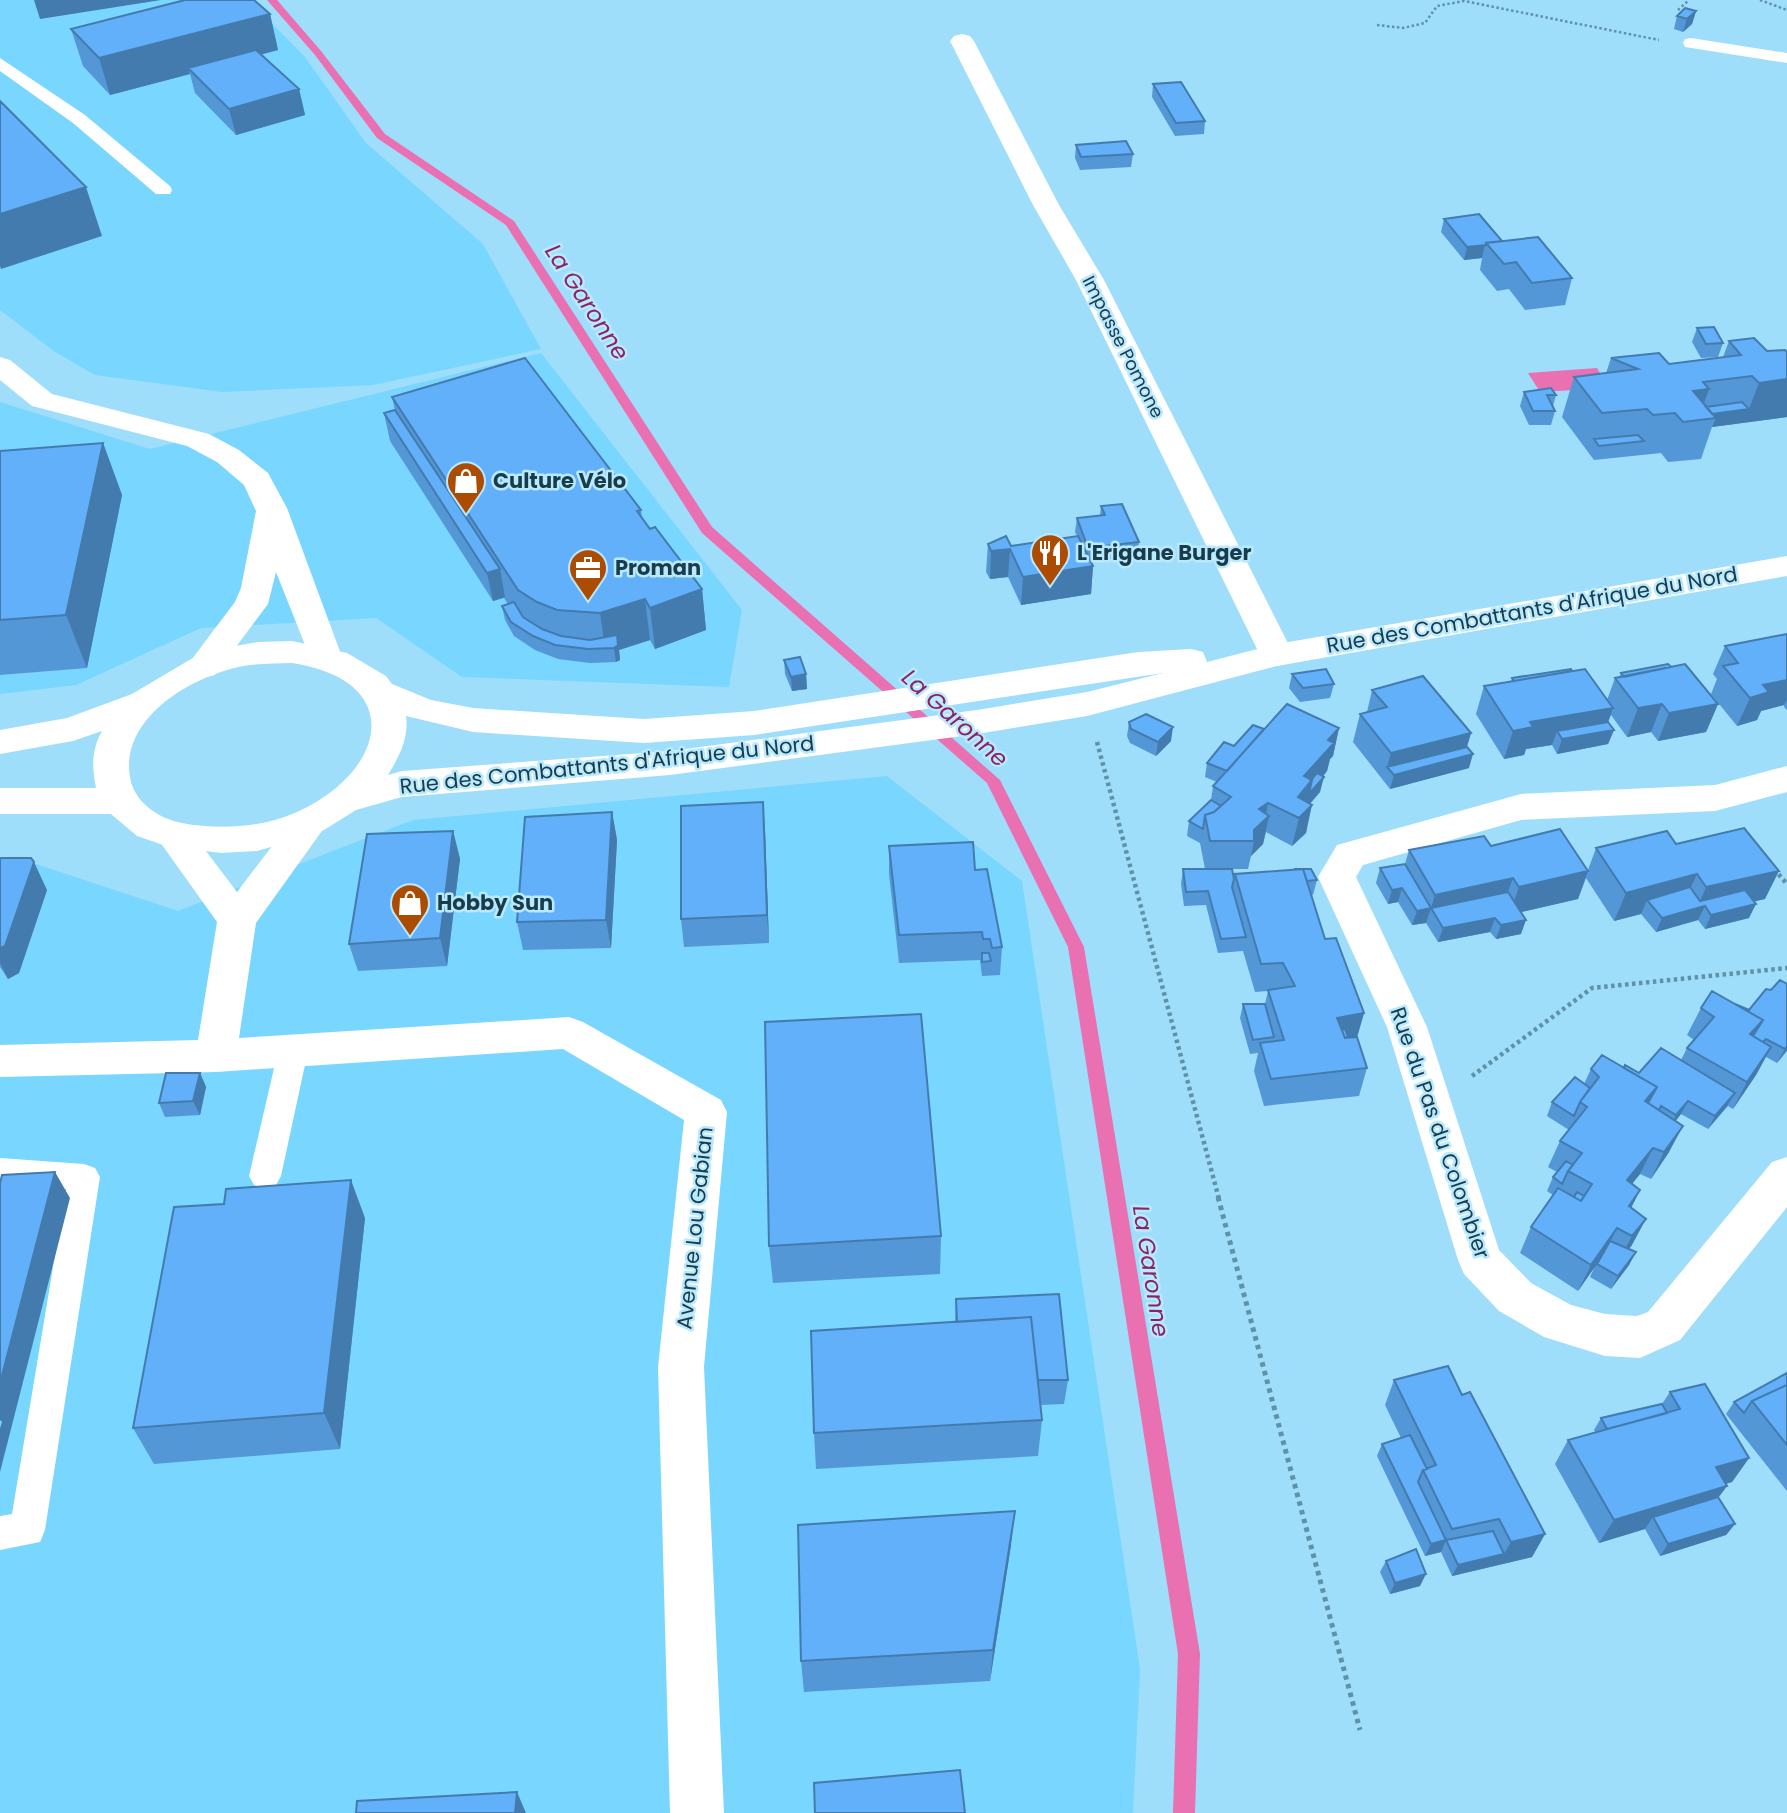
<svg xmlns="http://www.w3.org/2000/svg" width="1787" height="1813" viewBox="0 0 1787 1813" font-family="Poppins,sans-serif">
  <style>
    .built { fill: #79d6ff }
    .water { fill: #e971b2 }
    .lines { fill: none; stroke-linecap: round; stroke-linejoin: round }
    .stream { fill: #e971b2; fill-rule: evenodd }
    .path-far2 { stroke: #5f91a7; stroke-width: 2.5; stroke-dasharray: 2.5 2.5; stroke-linecap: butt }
    .path-far1 { stroke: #5f91a7; stroke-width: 4.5; stroke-dasharray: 3.5 3.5; stroke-linecap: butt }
    .path { stroke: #5f91a7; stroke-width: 5; stroke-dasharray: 4.5 4.5; stroke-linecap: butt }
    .lane { fill: #fff; fill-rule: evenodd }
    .street { fill: #fff; fill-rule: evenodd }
    .secondary { fill: #fff; fill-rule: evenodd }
    .wall { fill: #5397d6 }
    .shaded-wall { fill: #447bae }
    .building { fill: #61b0f9; stroke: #447bae; stroke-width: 2 }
    .labels { text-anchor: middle; stroke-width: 5; stroke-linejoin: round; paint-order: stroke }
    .far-street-label { font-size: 18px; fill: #193c4a; stroke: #b9e9ff }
    .poi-label { font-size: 21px; font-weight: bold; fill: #193c4a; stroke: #b9e9ff; text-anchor: start }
    .street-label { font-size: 21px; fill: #193c4a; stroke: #b9e9ff }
    .water-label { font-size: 23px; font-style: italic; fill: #8d2263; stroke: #b9e9ff }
  </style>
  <rect width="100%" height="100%" fill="#9edefb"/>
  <path class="built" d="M0,0H249L305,57L366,143L483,244L541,349L373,385L222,392L95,375L55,352L0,310Z
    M541,353L742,610L729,687L462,677L376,618L201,628L76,685L0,694V402L150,449Z
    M887,776L1022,881L1140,1669L1133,1813H0V858L15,857L178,911L413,820Z"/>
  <path class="water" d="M1597,368L1609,388L1540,392L1528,373Z"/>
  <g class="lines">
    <path class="stream" d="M267,0H277L321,51L385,134L514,221L712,527L1000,780L1084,947L1200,1654L1195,1813H1173L1178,1654L1068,947L987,783L702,533L506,225L377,138L315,55Z"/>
    <path class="path-far2" d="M1760,0L1787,10
      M1678,10L1689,0
      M1377,25L1403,28L1425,23L1437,6L1464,1L1659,40"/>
    <path class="path-far1" d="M1097,742L1219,1199
      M1774,869L1787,884
      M1472,1076L1592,988L1787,968"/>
    <path class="path" d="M1218,1197L1360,1730"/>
    <path class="lane" d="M1691,38L1787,53V63L1685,47L1683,43L1685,39Z
      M0,58L85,115L170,186L172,190L170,194H156L73,123L0,71Z
      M293,1039L304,1043L308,1051L281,1176L276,1185L265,1189L254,1185L249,1176L278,1051L282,1043Z
      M0,1158L84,1164L95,1168L100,1177L45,1530L40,1542L0,1550V1516L12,1514L66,1189L0,1184Z"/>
    <path class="street" d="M962,34L970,36L974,41L1059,205L1104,280L1294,655L1289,663L1277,666L1265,663L1260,655L1076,280L1033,205L950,41L954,36Z
      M0,357L10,360L52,394L209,434L239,450L268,473L287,508L342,657L337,665L325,668L313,665L276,572L268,604L215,675L203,678L191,675L186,667L235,602L241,588L256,511L244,485L217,462L187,446L32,406L0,380Z
      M1787,766V792L1715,811L1521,820L1363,865L1356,877L1427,1027L1499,1250L1531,1283L1571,1305L1605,1314L1637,1316L1648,1312L1772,1162L1787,1157V1207L1680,1340L1640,1358L1605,1356L1544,1337L1499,1311L1464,1274L1458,1260L1387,1027L1318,877L1337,845L1521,794L1715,785Z
      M311,808L324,812L329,821L256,923L239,1038L569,1017L583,1022L721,1100L727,1112L704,1367L724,1813H670L658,1367L684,1120L563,1049L216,1072L0,1077V1045L198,1040L217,922L155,835L161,826L174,822L187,826L237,892L298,812Z"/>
    <path class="secondary" d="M1787,556V576L1277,666L1087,716L977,734L670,775L402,797L356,810L324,830L306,837L257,851L221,853L166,846L137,836L111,814H0V788H96C92,767 91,751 102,731L73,741L0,754V730L67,718L132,694L191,659L224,648L258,642L292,641L347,653L386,676L392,684L431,700L473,708L644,719L754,711L1138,652L1191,649L1203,652L1207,662L1277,644ZM292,663C408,681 386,772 297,812C261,828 219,830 182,823C160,819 137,804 131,782C117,723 183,681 234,668C252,663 273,664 292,663ZM1163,673L1087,692L977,710L670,751L402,771L388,775C399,757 409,738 406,716L473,732L644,743L754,735Z"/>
  </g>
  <path class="wall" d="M1696,11L1692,24L1683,32L1674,29L1677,16Z
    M270,14L278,50L261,54L299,89L305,115L236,135L195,93L190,74L110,95L83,66L71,29Z
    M1153,84L1205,121L1204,134L1175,136L1152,97Z
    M1076,145L1133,154L1131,167L1080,170L1075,158Z
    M1444,219L1502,241L1572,278L1565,305L1525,310L1509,289L1497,291L1480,270L1482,258L1464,260L1441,232Z
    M1697,328L1723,343L1718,357L1701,358L1692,342Z
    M1754,338L1787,417L1712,427L1701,459L1668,462L1661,453L1594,460L1562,417L1574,377L1606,373L1611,358L1669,364L1723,357L1729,341Z
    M1524,392L1556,395L1553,406L1555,411L1551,425H1529L1520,406Z
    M392,397L641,510L642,518L650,529L702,589L706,630L655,649L650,640L619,650L620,660L616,662L590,663L558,659L535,650L514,636L505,620L502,606L508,604L504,598L493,601L390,441L384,413L395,410Z
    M103,443L122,495L87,668L0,675V451Z
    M1101,506L1139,542L1137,556L1091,562L1093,566L1091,594L1021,605L1008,577L990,579L986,572L988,544L1011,546L1077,536L1075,532L1077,518L1100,516Z
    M1787,634V710L1784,707V705L1761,711L1757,720L1737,726L1711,694L1717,679L1713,674L1725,646Z
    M784,660L806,674L807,689L792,691L785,674Z
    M1671,667L1718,704L1706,732L1658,741L1651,732L1627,737L1611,715L1608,722L1614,730L1608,744L1557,754L1552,745L1526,749L1524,755L1504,759L1476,714L1484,686L1511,682L1512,678L1572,671L1607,700L1615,678H1619L1621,673Z
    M1292,674L1334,684L1330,698L1300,702L1289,688Z
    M1372,690L1471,733L1467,747L1469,768L1390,789L1353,742L1360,714L1367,712Z
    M1129,722L1171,741L1156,756L1130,743L1127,736Z
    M1339,728L1333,756L1330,759L1327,771L1323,777L1320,792L1310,804L1306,833L1292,846L1266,832L1263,844L1251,856L1248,869H1232L1234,879L1235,874L1317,880L1313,895H1311L1325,939L1364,1013L1357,1038L1367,1068L1359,1096L1264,1106L1254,1071L1258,1053L1250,1054L1240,1018L1243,1004H1265L1268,991L1255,992L1243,951L1218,953L1206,905L1184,906L1181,884L1183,869H1205L1200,843L1187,836L1189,821L1211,800L1213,786L1217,782L1205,777L1207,763L1264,729Z
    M612,812L617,840L611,948L523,950L517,922Z
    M765,830L769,943L684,947L681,919Z
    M453,831L460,859L447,966L358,971L349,944Z
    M1676,844L1765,899L1754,901L1749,918L1705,929L1698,920L1656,932L1641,914L1614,921L1586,878L1578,899L1521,912V934L1496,939L1490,932L1438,942L1426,923L1412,925L1398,902L1388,904L1376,883L1380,868L1405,864L1409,850L1491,846L1588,870L1596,848Z
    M889,846L975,870L1002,947L1000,975L982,976L980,960L899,963L889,874Z
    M0,858L47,890L19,973L8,979L0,967Z
    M1787,984V1051L1777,1063L1766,1057L1756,1075L1733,1109L1728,1106L1708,1129L1681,1114L1676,1121L1669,1152L1651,1179L1640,1174L1632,1184L1640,1190L1631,1208L1632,1245L1629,1249L1636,1252L1629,1265L1611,1289L1590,1277L1595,1266L1578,1291L1520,1253L1531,1227L1553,1195L1547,1191L1553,1177L1557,1172L1548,1167L1560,1141L1569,1130L1547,1116L1552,1102L1584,1084L1591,1069L1624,1068L1639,1073L1681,1060L1687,1048L1694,1040L1687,1035L1701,1008L1735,1004L1749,1010L1771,990Z
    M200,1073L206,1087L200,1115L165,1117L159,1103Z
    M365,1218L340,1449L154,1464L133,1428Z
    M941,1236L940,1274L773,1283L769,1246Z
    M956,1299L1068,1380L1064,1404L1041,1405L1042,1420L1038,1456L816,1469L814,1433L955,1322Z
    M1787,1373V1491L1726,1414L1734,1402Z
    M1394,1380L1462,1395L1545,1534L1532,1557L1452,1576L1441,1552L1425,1556L1377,1456L1382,1444L1401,1438L1385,1405Z
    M1670,1392L1749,1458L1732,1482L1726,1484L1727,1486L1718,1497L1735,1524L1726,1535L1660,1556L1645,1529L1599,1543L1555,1464L1568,1440L1595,1432L1594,1430L1601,1418L1662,1404Z
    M1011,1545L990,1681L804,1692L801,1661Z
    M1386,1561L1420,1586L1390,1594L1380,1572Z"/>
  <path class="shaded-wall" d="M34,0H161L40,19Z
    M1696,11L1692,24L1683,32L1687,19Z
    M270,14L278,50L193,73L188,68L190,74L110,95L99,58Z
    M299,89L305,115L236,135L229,109Z
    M86,187L102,236L1,269L0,266V214Z
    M1485,244L1482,258L1464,260L1467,247Z
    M1787,379V417L1712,427L1716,418L1700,415L1749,409L1759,383Z
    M1709,389L1698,420L1693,391Z
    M103,443L122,495L87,668L66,615Z
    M1010,549L1008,577L990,579L991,551Z
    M1093,566L1091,594L1021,605L1023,577Z
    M500,569L505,597L493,601L487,573Z
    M702,589L706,630L655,649L650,608Z
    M645,599L650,640L619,650L620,660L616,662L614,648H605L600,613Z
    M806,674L807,689L792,691L791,677Z
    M1787,680V700L1784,705L1761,711L1757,720L1737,726L1750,698L1763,685Z
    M1662,704L1651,732L1627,737L1638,708Z
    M1718,704L1706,732L1658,741L1669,713Z
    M1613,708L1605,731L1614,730L1608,744L1557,754L1562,739L1557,731L1552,745L1526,749L1524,755L1504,759L1513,731L1530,722Z
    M1173,727L1171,741L1156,756L1158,742Z
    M1339,728L1333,756L1330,759L1327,771L1310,791L1324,777L1320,792L1298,817V797L1304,776L1328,740Z
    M1471,733L1464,756L1473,754L1469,768L1390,789L1394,775L1387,767L1391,753Z
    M763,802L765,830L769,943L767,915Z
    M1268,803L1265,820L1269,816L1263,844L1251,856L1254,841V830L1259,809Z
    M1312,805L1306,833L1292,846L1299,818Z
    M612,812L617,840L611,948L606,920Z
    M453,831L460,859L447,966L440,938Z
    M34,862L47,890L19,973L8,979L0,963V948Z
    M1588,871L1578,899L1509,915L1519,887Z
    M1779,871L1765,899L1709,912L1705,906L1698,920L1656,932L1662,918L1697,909L1706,887Z
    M1697,874L1684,902L1647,900L1641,914L1614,921L1626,893Z
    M1513,878L1503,906L1431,908L1435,895Z
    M1402,888L1398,902L1388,904L1392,890Z
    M1756,904L1749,918L1705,929L1711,915Z
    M1431,908L1426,923L1412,925L1417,911Z
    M1495,918L1490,932L1438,942L1443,928Z
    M1526,920L1521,934L1496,939L1501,925Z
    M1364,1013L1356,1040L1338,1043L1337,1018Z
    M1763,1020L1748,1047L1750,1034Z
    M1787,1046V1050L1777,1063L1785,1049Z
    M1771,1047L1756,1075L1733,1109L1747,1082Z
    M200,1073L206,1087L200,1115L193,1101Z
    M1657,1087L1641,1117L1645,1101Z
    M1735,1093L1727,1106L1708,1129L1715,1116Z
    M1688,1101L1681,1114L1669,1128L1676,1115Z
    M1683,1126L1669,1152L1651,1179L1664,1152Z
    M1653,1148L1640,1174L1613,1207L1627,1180Z
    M55,1172L70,1198L0,1472V1428L2,1422L0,1420V1383Z
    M351,1180L365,1218L340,1449L324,1413Z
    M1640,1190L1627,1216L1629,1206Z
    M1646,1219L1632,1245L1618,1262L1632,1236Z
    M1617,1228L1604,1254L1578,1291L1591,1265Z
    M1636,1252L1629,1265L1611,1289L1618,1276Z
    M1749,1458L1732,1482L1700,1491L1716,1467Z
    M1727,1486L1710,1509L1653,1517L1645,1529L1599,1543L1614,1520Z
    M1015,1511L1011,1545L990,1681L993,1650Z
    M1735,1524L1726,1535L1660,1556L1668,1544Z
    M1545,1534L1532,1557L1452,1576L1458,1565L1504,1554L1511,1542Z
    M1446,1540L1441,1552L1425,1556L1431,1544Z
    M1426,1574L1420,1586L1390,1594L1395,1583Z
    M517,1792L526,1813H515Z"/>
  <path class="building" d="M185,0H254L270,14L99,58L71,29Z
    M1685,8L1696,11L1687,19L1677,16Z
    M256,50L299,89L229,109L188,68Z
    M1181,82L1205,121L1176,123L1153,84Z
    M0,101L86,187L0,214Z
    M1126,141L1133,154L1081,157L1076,145Z
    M1479,214L1502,241L1486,243V245L1467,247L1444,219Z
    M1538,237L1572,278L1532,283L1516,262L1504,264L1486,243Z
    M1714,327L1723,343L1706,344L1697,328Z
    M1754,338L1767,351L1785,350L1787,352V379L1759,383L1752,376L1703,382L1709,389L1693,391L1716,418L1683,422L1675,413L1653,415L1647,409L1602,413L1574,377L1638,369L1611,358L1659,353L1669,364L1741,355L1729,341Z
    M525,358L641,510L637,511L650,529L655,527L702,589L650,608L645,599L600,613L557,610L537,602L518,590L392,397Z
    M1551,388L1556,395H1547L1555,411H1533L1524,392Z
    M1742,402L1749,409L1712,414L1706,407Z
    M395,410L500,569L487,573L384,413Z
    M1638,435L1644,441L1599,446L1594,439Z
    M103,443L66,615L0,620V451Z
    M1122,504L1139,542L1088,548L1077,518L1105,515L1101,506Z
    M1006,536L1011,546L1078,536L1093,566L1023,577L1010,549L991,551L988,544Z
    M514,602L523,617L542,629L561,636L590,640L617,635L618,645L614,648L588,649L555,645L533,636L511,622L502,606Z
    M1787,634V680L1763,685L1769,692L1750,698L1723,666L1738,663L1725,646Z
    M800,657L806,674L791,677L784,660Z
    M1668,664L1671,667L1624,677L1621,673Z
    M1685,664L1718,704L1669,713L1662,704L1638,708L1615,678Z
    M1326,669L1334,684L1303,688L1292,674Z
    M1571,669L1572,671L1514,681L1512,678Z
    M1585,669L1613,708L1530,722L1533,727L1513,731L1484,686Z
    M1423,676L1471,733L1391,753L1360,714L1387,707L1372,690Z
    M1287,704L1339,728L1328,740L1334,743L1304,776L1312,780L1298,797L1312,805L1299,818L1268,803L1259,809L1269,816L1254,830V841H1210L1205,815L1214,812L1231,797L1213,786Z
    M1146,714L1173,727L1158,742L1131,729L1129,722Z
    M1608,722L1614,730L1562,739L1557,731Z
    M1253,725L1264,729L1227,771L1207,763L1224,742L1234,746Z
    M1467,747L1473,754L1394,775L1387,767Z
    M1317,773L1324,777L1309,794L1312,780H1311Z
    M1211,800L1221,806L1214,812L1205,815L1203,829L1189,821Z
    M763,802L767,915L681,919V806Z
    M612,812L606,920L517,922L525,817Z
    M1744,828L1779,871L1706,887L1697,874L1626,893L1596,848L1667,831L1676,844Z
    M1560,829L1588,871L1519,887L1513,878L1435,895L1409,850L1484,836L1491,846Z
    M453,831L440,938L349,944L367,834Z
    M973,842L975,870L987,869L1002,947L992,948L990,939H983L982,932L899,935L889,846Z
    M0,858H31L34,862L5,946L0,948Z
    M1405,864L1431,908L1417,911L1402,888L1392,890L1380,868Z
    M1183,869H1232L1234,879L1232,887L1246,937L1221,939L1208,891L1186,892Z
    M1294,869H1311L1317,880L1307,881L1303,869Z
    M1303,869L1325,939L1336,938L1364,1013L1337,1018L1345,1038L1357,1037L1367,1068L1271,1079L1260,1043L1284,1040L1268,990L1295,986L1283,963L1261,964L1235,874Z
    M1690,887L1700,901L1745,890L1756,904L1711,915L1705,906L1662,918L1647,900Z
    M1508,892L1526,920L1501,925L1495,918L1443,928L1431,908Z
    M982,953H989L991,961L982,962Z
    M1780,980L1787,984V1046L1785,1049L1766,1039L1763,1042L1753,1036L1763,1020L1735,1004L1749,1010L1766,989L1771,990Z
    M1712,991L1763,1020L1750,1034L1771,1047L1747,1082L1687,1048L1714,1017L1701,1008Z
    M1243,1004H1265L1274,1037L1253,1040Z
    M921,1014L941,1236L769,1246L765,1022Z
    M1345,1029L1348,1037L1345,1038L1342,1030Z
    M1661,1048L1735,1093L1715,1116L1688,1101L1676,1115L1661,1106L1659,1110L1648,1103L1657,1087L1624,1068L1625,1065L1639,1073Z
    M1602,1055L1657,1087L1645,1101L1683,1126L1664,1152L1653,1148L1627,1180L1640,1190L1629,1206L1646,1219L1632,1236L1617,1228L1591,1265L1531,1227L1558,1188L1581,1201L1592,1184L1568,1171L1582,1153L1560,1141L1587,1107L1580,1102L1599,1077L1591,1069Z
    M166,1073H200L193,1101L159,1103Z
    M1575,1077L1590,1088L1580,1102L1574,1116L1552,1102Z
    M1566,1161L1573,1165L1568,1171L1562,1184L1553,1177Z
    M55,1172L0,1383V1183L2,1175Z
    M351,1180L324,1413L133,1428L174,1207L224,1204L226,1189Z
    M1577,1192L1584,1196L1581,1201L1574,1197Z
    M1610,1241L1636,1252L1618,1276L1597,1264Z
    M1059,1294L1068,1380H1038L1031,1317L957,1322L956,1299Z
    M1031,1317L1042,1420L814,1433L811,1331Z
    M1448,1366L1462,1395L1470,1392L1545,1534L1511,1542L1499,1519L1452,1529L1423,1470L1436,1465L1394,1380Z
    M1787,1373V1385L1752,1401L1744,1413L1734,1402Z
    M1705,1384L1749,1458L1716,1467L1727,1486L1614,1520L1568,1440L1680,1409L1670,1392Z
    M1787,1385V1445L1752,1401Z
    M1662,1404L1667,1413L1607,1429L1601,1418Z
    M1410,1435L1427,1469L1423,1470L1418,1482L1446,1540L1431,1544L1382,1444Z
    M1718,1497L1735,1524L1668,1544L1653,1517Z
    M1015,1511L993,1650L801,1661L798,1525Z
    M1493,1531L1504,1554L1458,1565L1446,1540Z
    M1416,1549L1426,1574L1395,1583L1386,1561Z
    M960,1770L965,1813H815L814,1783Z
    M517,1792L515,1813H356L357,1801Z"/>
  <defs>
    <symbol id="shop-pin" viewBox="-11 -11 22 30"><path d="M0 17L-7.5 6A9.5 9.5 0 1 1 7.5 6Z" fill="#ac4c02" stroke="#b9e9ff"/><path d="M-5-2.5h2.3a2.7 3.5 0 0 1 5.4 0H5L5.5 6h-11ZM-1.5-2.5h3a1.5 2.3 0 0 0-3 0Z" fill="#fff"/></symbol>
    <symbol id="restaurant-pin" viewBox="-11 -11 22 30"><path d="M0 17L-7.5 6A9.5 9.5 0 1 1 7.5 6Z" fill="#ac4c02" stroke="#b9e9ff"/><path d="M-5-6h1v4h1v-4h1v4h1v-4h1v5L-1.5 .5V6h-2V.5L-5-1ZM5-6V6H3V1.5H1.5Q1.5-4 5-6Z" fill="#fff"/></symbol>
    <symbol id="office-pin" viewBox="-11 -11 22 30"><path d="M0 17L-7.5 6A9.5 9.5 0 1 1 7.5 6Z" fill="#ac4c02" stroke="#b9e9ff"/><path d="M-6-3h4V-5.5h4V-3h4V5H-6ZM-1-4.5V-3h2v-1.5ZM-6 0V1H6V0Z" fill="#fff"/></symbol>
  </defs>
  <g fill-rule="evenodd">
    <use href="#shop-pin" x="444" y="459" width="44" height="60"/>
    <use href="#restaurant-pin" x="1028" y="531" width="44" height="60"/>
    <use href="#office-pin" x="566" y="546" width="44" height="60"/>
    <use href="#shop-pin" x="388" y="881" width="44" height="60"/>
  </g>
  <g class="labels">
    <g class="far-street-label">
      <text transform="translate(1123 347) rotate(63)" y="6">Impasse Pomone</text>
    </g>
    <g class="poi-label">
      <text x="493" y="488">Culture Vélo</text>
      <text x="1077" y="560">L'Erigane Burger</text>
      <text x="615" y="575">Proman</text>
      <text x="437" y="910">Hobby Sun</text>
    </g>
    <g class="street-label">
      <text transform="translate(1532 610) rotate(-10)" y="7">Rue des Combattants d'Afrique du Nord</text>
      <text transform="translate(607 765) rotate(-6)" y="7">Rue des Combattants d'Afrique du Nord</text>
      <text transform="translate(1440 1133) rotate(71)" y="7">Rue du Pas du Colombier</text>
      <text transform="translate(695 1228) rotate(-84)" y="7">Avenue Lou Gabian</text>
    </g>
    <g class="water-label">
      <text transform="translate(587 302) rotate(57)" y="8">La Garonne</text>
      <text transform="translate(955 718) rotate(42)" y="8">La Garonne</text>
      <text transform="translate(1151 1271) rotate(81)" y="8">La Garonne</text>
    </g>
  </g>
</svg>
